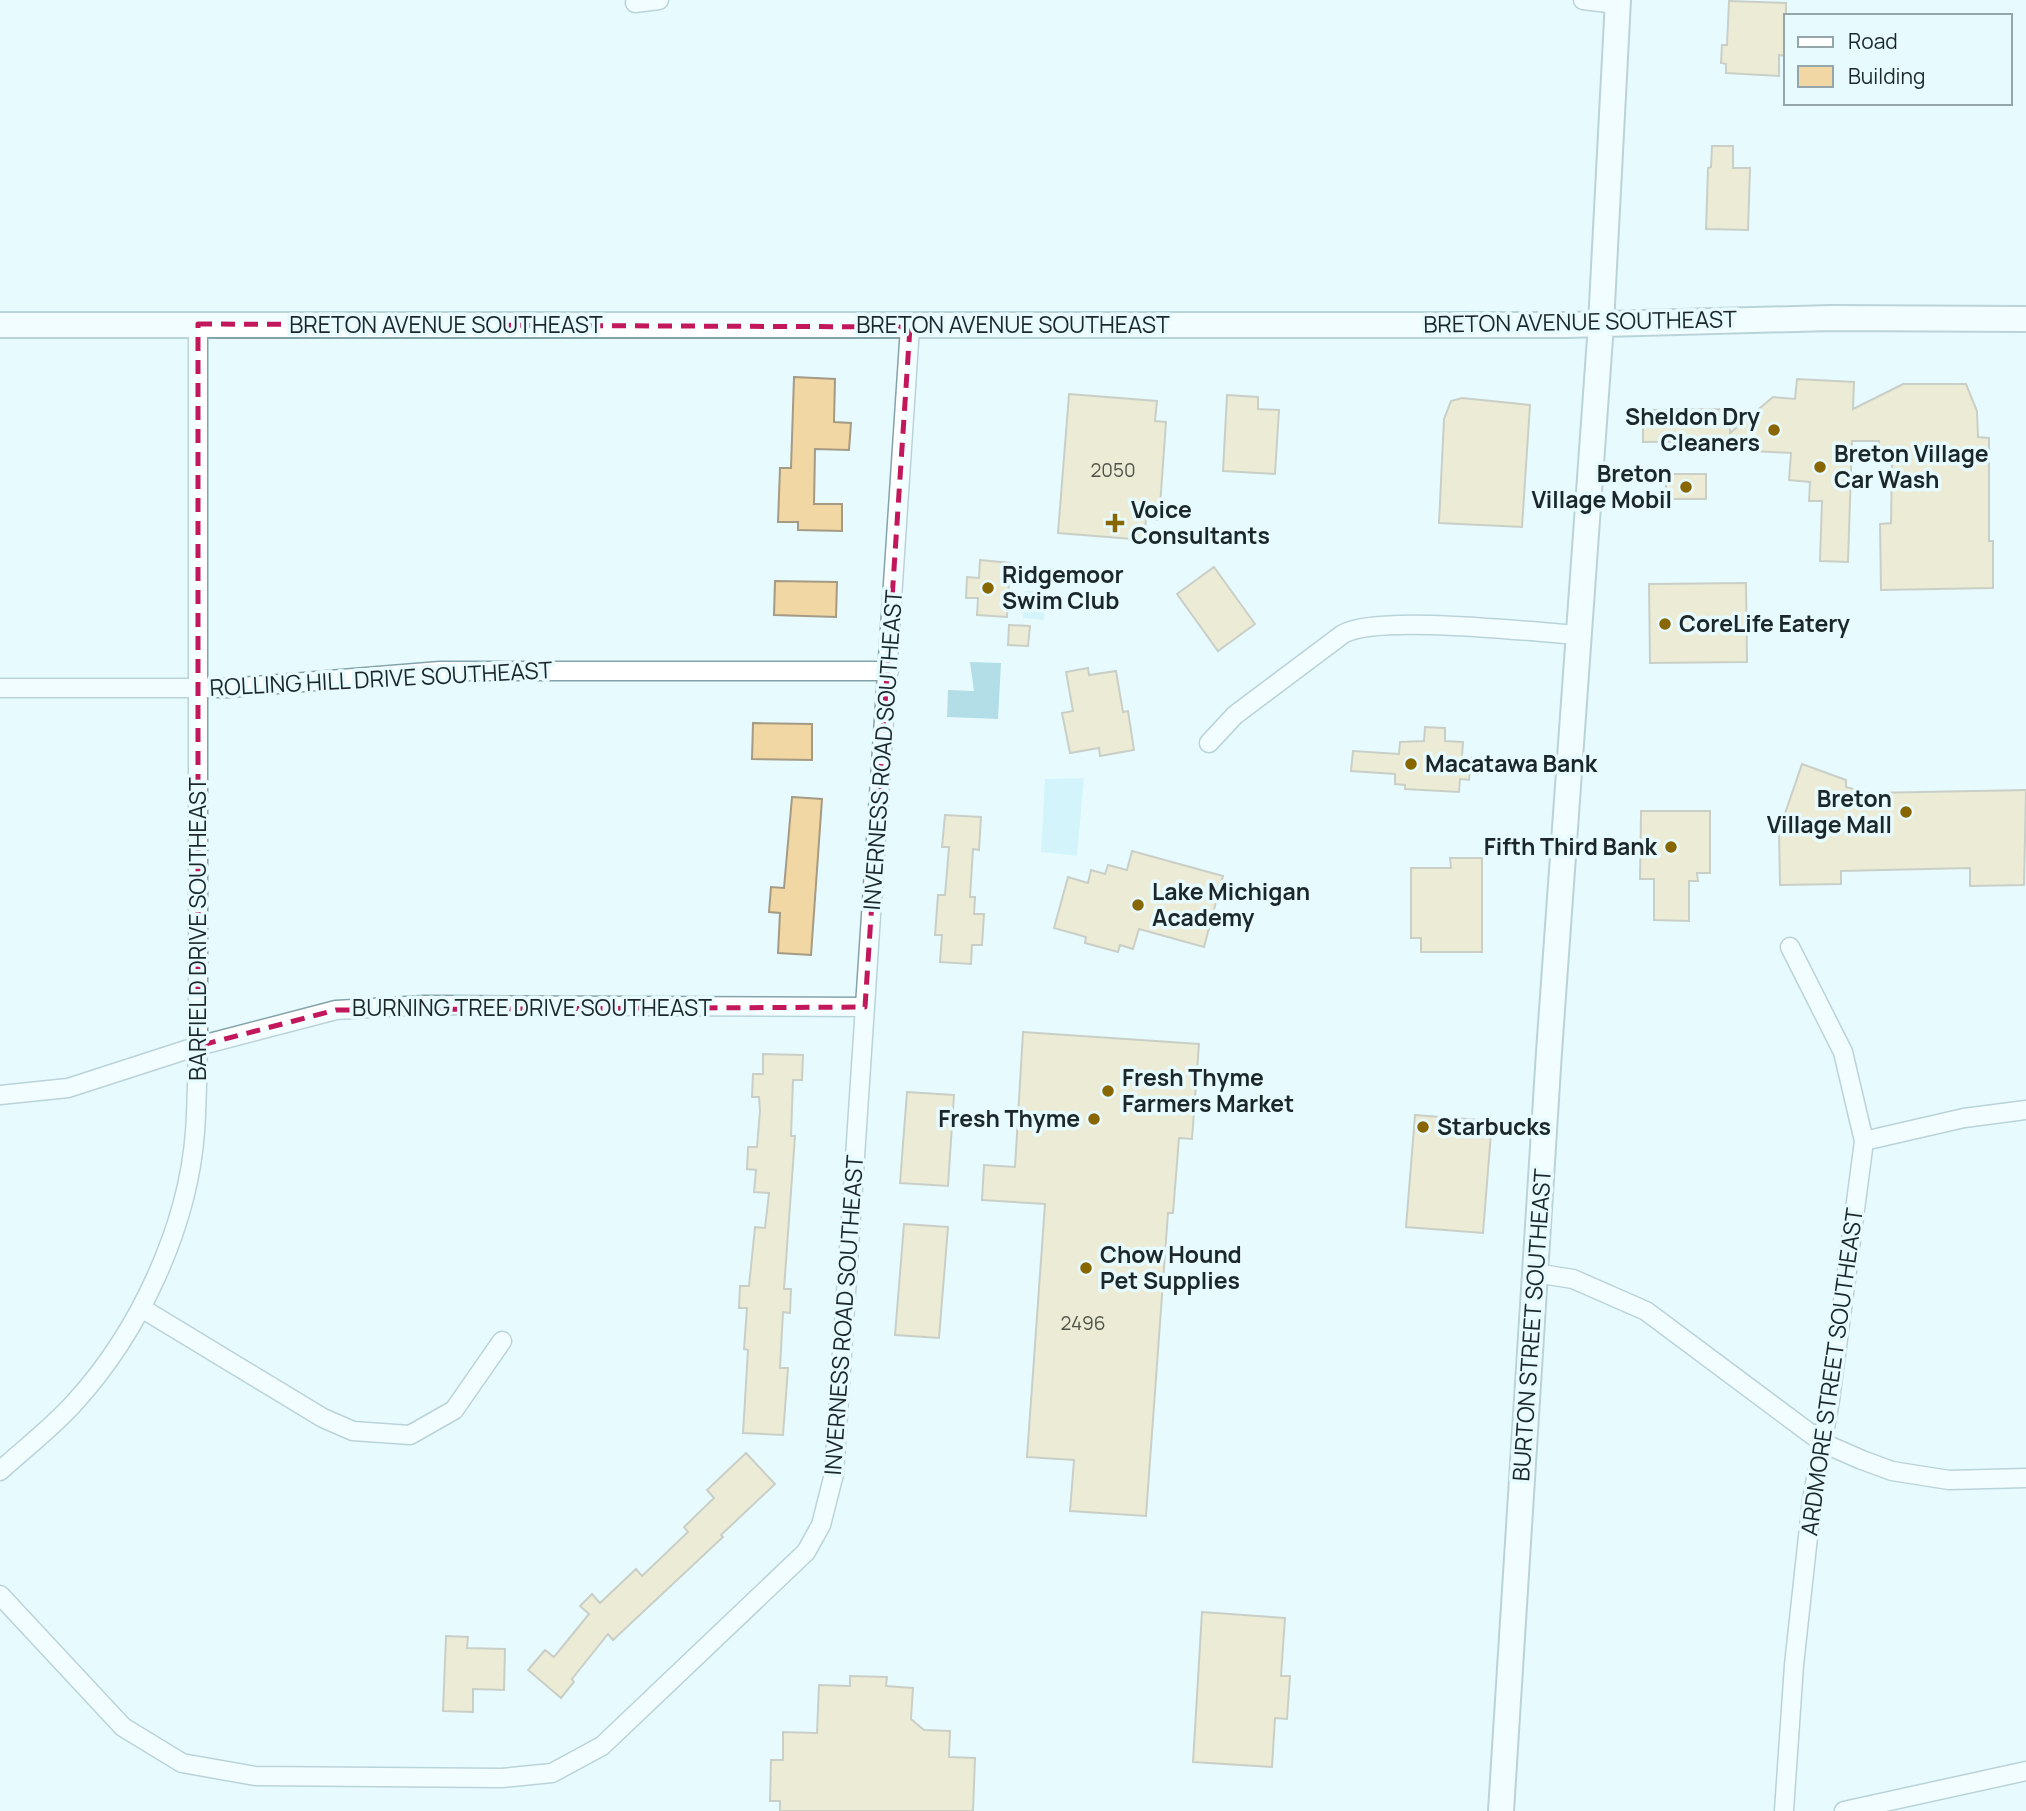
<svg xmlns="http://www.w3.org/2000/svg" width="2026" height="1811" viewBox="0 0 2026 1811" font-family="Manrope,sans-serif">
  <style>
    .green { fill: #bcecf8 }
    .water { fill: #74b9c9 }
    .building { fill: #f1d7a3; stroke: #a59a83; stroke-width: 2 }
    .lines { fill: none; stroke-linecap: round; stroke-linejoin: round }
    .minor-casing { stroke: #84a2aa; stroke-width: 21 }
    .secondary-casing { stroke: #84a2aa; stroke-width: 28 }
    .minor { stroke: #fff; stroke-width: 18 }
    .secondary { stroke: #fff; stroke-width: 24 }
    .marked { fill: none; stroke: #c2185b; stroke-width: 5; stroke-dasharray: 14 9; stroke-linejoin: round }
    .poi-dot { fill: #886602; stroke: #e7fbff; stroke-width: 2.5 }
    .labels { text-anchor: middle; stroke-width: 7; stroke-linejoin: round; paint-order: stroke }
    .number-label { font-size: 19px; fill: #505348 }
    .street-label { font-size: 23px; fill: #1b272a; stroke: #e7fbff }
    .poi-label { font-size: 23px; font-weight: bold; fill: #1b272a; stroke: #e7fbff; text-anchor: start }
  </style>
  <rect width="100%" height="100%" fill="#e7fbff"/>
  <path class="green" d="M1037,581L1046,582L1044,620L1023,618L1025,591H1036Z
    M1084,778L1077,856L1041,852L1045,779Z"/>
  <path class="water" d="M970,662L1001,663L998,719L947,717L948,690L974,691Z"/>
  <path class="building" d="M1729,1L1786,3V56L1779,55V76L1726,73V64L1721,63L1722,45H1727Z
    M1712,146H1733V168H1750L1748,230L1706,229L1708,168L1711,167Z
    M794,377L835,379L834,422L851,423L849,450L815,449L814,504H842V531L798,530V522H778L780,468H791Z
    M1797,379L1854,382L1853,409L1903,384H1966L1977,411L1978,437L1989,438V541H1993V588L1881,590L1880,524L1891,523L1892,458H1879V441H1852L1848,562L1820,561L1822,501H1809L1810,482L1789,480L1791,453L1754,451L1755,441L1643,442V410L1730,409V433L1773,397L1795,399Z
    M1069,394L1157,401L1155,421L1166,422L1159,520L1146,519L1144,540L1058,533Z
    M1227,395L1258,397V409L1279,410L1275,474L1223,471Z
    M1462,398L1530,405L1522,527L1439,523L1444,419L1451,401Z
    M1666,474H1706V499H1666Z
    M980,560L1010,563L1007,617L977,615L978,598H966L967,577L979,578Z
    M1214,567L1255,624L1218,651L1177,594Z
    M775,581L837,582L836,617L774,615Z
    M1746,583L1747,662L1650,663L1649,584Z
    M1009,625L1030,626L1028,646L1008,645Z
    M1088,668L1089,675L1116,671L1123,712L1128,711L1134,750L1100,756L1099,748L1070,753L1062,713L1073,711L1066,672Z
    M753,723L812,724V760L752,759Z
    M1425,727L1445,728V741L1463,742L1462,757L1471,758L1469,780L1460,779L1459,792L1405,789V785L1395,784V774L1351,771L1353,751L1399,754L1400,742L1424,741Z
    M1802,764L1846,780V787L1868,793L2026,790L2024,885L1970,886V868L1841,871V884L1780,885L1779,831Z
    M792,797L822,799L811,955L778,953L780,913L769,912L771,887L784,888Z
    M1641,811H1710V873H1697L1698,881H1689V921L1654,920V879H1640Z
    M945,815L981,817L979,850L973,849L970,897H975L974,914H984L982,945H972L971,964L940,962L942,935H935L938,895H945L949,847H942Z
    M1132,851L1223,876L1204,947L1139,929L1133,949L1120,945L1118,952L1085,943L1086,937L1054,928L1068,877L1088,883L1091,870L1105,874L1108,865L1127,870Z
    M1450,858H1482V952H1421V938H1411V868H1451Z
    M1023,1032L1199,1044L1192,1139L1179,1138L1173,1213H1168L1146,1516L1070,1511L1074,1460L1027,1457L1045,1204L982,1200L984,1165L1015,1167Z
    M763,1054L803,1055L802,1080H793L791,1136H795L784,1289H791L790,1313L783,1312L780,1368H788L783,1435L743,1433L748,1350L744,1349L747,1308H739L740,1286H749L755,1227L765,1228L769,1193L754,1192L756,1170L747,1169L748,1147H757L760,1111L759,1097H752L753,1074H763Z
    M907,1092L954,1095L948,1186L900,1183Z
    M1415,1115L1492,1121L1483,1233L1406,1227Z
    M904,1224L948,1227L939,1338L895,1335Z
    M746,1453L775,1484L721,1535L723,1537L613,1640L608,1634L572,1679L574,1682L561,1698L528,1670L545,1650L554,1657L589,1614L580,1606L592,1594L600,1603L636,1569L642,1576L688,1532L684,1527L714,1498L707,1490Z
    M1202,1612L1285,1618L1281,1676H1290L1287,1719L1275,1718L1272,1767L1193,1762Z
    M446,1636L468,1637L467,1648L505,1649L504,1690L473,1689V1712L443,1711Z
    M850,1676L887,1677L886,1686L913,1688L911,1719L924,1730L950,1731L949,1757L975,1758L973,1811H780V1801H770L771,1760H783V1732L817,1733L819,1685L850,1686Z"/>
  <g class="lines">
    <defs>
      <path id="minor" d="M1583,0L1617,4
        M635,3L659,0
        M0,688H228L440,671H889
        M1209,743L1235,715L1343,634C1378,614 1531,632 1579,635
        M0,1095L68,1088L198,1046L336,1010L425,1005L865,1007
        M1864,1141L1964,1118L2026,1110
        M1535,1273L1573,1279L1646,1311L1823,1443L1862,1460L1892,1471L1949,1480L2026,1478
        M143,1309L323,1418L353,1431L410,1435L454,1410L502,1341
        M0,1471C25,1448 53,1427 75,1402C139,1332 188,1227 195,1132C197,1104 197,1075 198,1046V324
        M0,1595L123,1727L182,1763L255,1776L502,1778L552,1773L602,1746L806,1552L821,1525L834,1474L910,327
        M1784,1811L1794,1665L1812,1500L1830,1400L1864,1141L1843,1052L1790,947
        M1844,1811L2026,1771"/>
      <path id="secondary" d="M0,325H1567L1831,318L2026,319
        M1501,1811L1549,1052L1601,324L1618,0"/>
    </defs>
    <use href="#minor" class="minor-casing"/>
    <use href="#secondary" class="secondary-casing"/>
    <use href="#minor" class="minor"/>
    <use href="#secondary" class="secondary"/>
  </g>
  <path d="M0 0H2026V1811H0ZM198,324L910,327L865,1007L336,1010L198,1046Z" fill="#e7fbff" fill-opacity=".55" fill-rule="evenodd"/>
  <path class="marked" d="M198,324L910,327L865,1007L336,1010L198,1046Z"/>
  <g class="poi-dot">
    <circle cx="1774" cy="430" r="7"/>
    <circle cx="1820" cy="467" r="7"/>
    <circle cx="1686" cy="487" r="7"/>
    <path d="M1111.5 512.5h7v7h7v7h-7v7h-7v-7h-7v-7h7z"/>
    <circle cx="988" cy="588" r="7"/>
    <circle cx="1665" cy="624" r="7"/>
    <circle cx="1411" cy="764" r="7"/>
    <circle cx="1906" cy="812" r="7"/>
    <circle cx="1671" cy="847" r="7"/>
    <circle cx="1138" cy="905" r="7"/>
    <circle cx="1108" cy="1091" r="7"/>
    <circle cx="1094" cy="1119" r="7"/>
    <circle cx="1423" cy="1127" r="7"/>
    <circle cx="1086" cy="1268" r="7"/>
  </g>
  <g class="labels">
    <g class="number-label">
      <text x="1113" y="477">2050</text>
      <text x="1083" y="1330">2496</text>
    </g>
    <g class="street-label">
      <text transform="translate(1580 322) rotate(-1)" y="8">BRETON AVENUE SOUTHEAST</text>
      <text x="446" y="333">BRETON AVENUE SOUTHEAST</text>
      <text x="1013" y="333">BRETON AVENUE SOUTHEAST</text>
      <text transform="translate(381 679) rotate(-3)" y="8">ROLLING HILL DRIVE SOUTHEAST</text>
      <text transform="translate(883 750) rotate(-86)" y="8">INVERNESS ROAD SOUTHEAST</text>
      <text transform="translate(198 929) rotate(-90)" y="8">BARFIELD DRIVE SOUTHEAST</text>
      <text x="532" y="1016">BURNING TREE DRIVE SOUTHEAST</text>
      <text transform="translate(844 1315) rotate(-86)" y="8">INVERNESS ROAD SOUTHEAST</text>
      <text transform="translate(1532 1325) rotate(-86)" y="8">BURTON STREET SOUTHEAST</text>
      <text transform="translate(1832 1372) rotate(-82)" y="8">ARDMORE STREET SOUTHEAST</text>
    </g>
    <g class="poi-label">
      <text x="1760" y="425" text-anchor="end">Sheldon Dry<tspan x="1760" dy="26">Cleaners</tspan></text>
      <text x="1834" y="462">Breton Village<tspan x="1834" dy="26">Car Wash</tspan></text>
      <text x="1672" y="482" text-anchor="end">Breton<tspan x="1672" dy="26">Village Mobil</tspan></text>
      <text x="1131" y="518">Voice<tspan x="1131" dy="26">Consultants</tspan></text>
      <text x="1002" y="583">Ridgemoor<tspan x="1002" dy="26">Swim Club</tspan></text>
      <text x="1679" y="632">CoreLife Eatery</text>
      <text x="1425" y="772">Macatawa Bank</text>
      <text x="1892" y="807" text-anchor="end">Breton<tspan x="1892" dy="26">Village Mall</tspan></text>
      <text x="1657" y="855" text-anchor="end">Fifth Third Bank</text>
      <text x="1152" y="900">Lake Michigan<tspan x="1152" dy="26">Academy</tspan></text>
      <text x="1122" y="1086">Fresh Thyme<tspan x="1122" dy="26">Farmers Market</tspan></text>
      <text x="1080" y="1127" text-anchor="end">Fresh Thyme</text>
      <text x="1437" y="1135">Starbucks</text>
      <text x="1100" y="1263">Chow Hound<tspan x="1100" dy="26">Pet Supplies</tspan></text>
    </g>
  </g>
  <rect x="1784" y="14" width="228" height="91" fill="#e7fbff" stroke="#95a6aa" stroke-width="2"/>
  <rect x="1798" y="37" width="35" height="10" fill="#ffffff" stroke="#95a6aa" stroke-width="2"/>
  <text x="1848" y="49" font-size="21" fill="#1b272a">Road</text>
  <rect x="1798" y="66" width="35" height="21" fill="#f1d7a3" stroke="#95a6aa" stroke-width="2"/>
  <text x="1848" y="84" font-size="21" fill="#1b272a">Building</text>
</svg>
